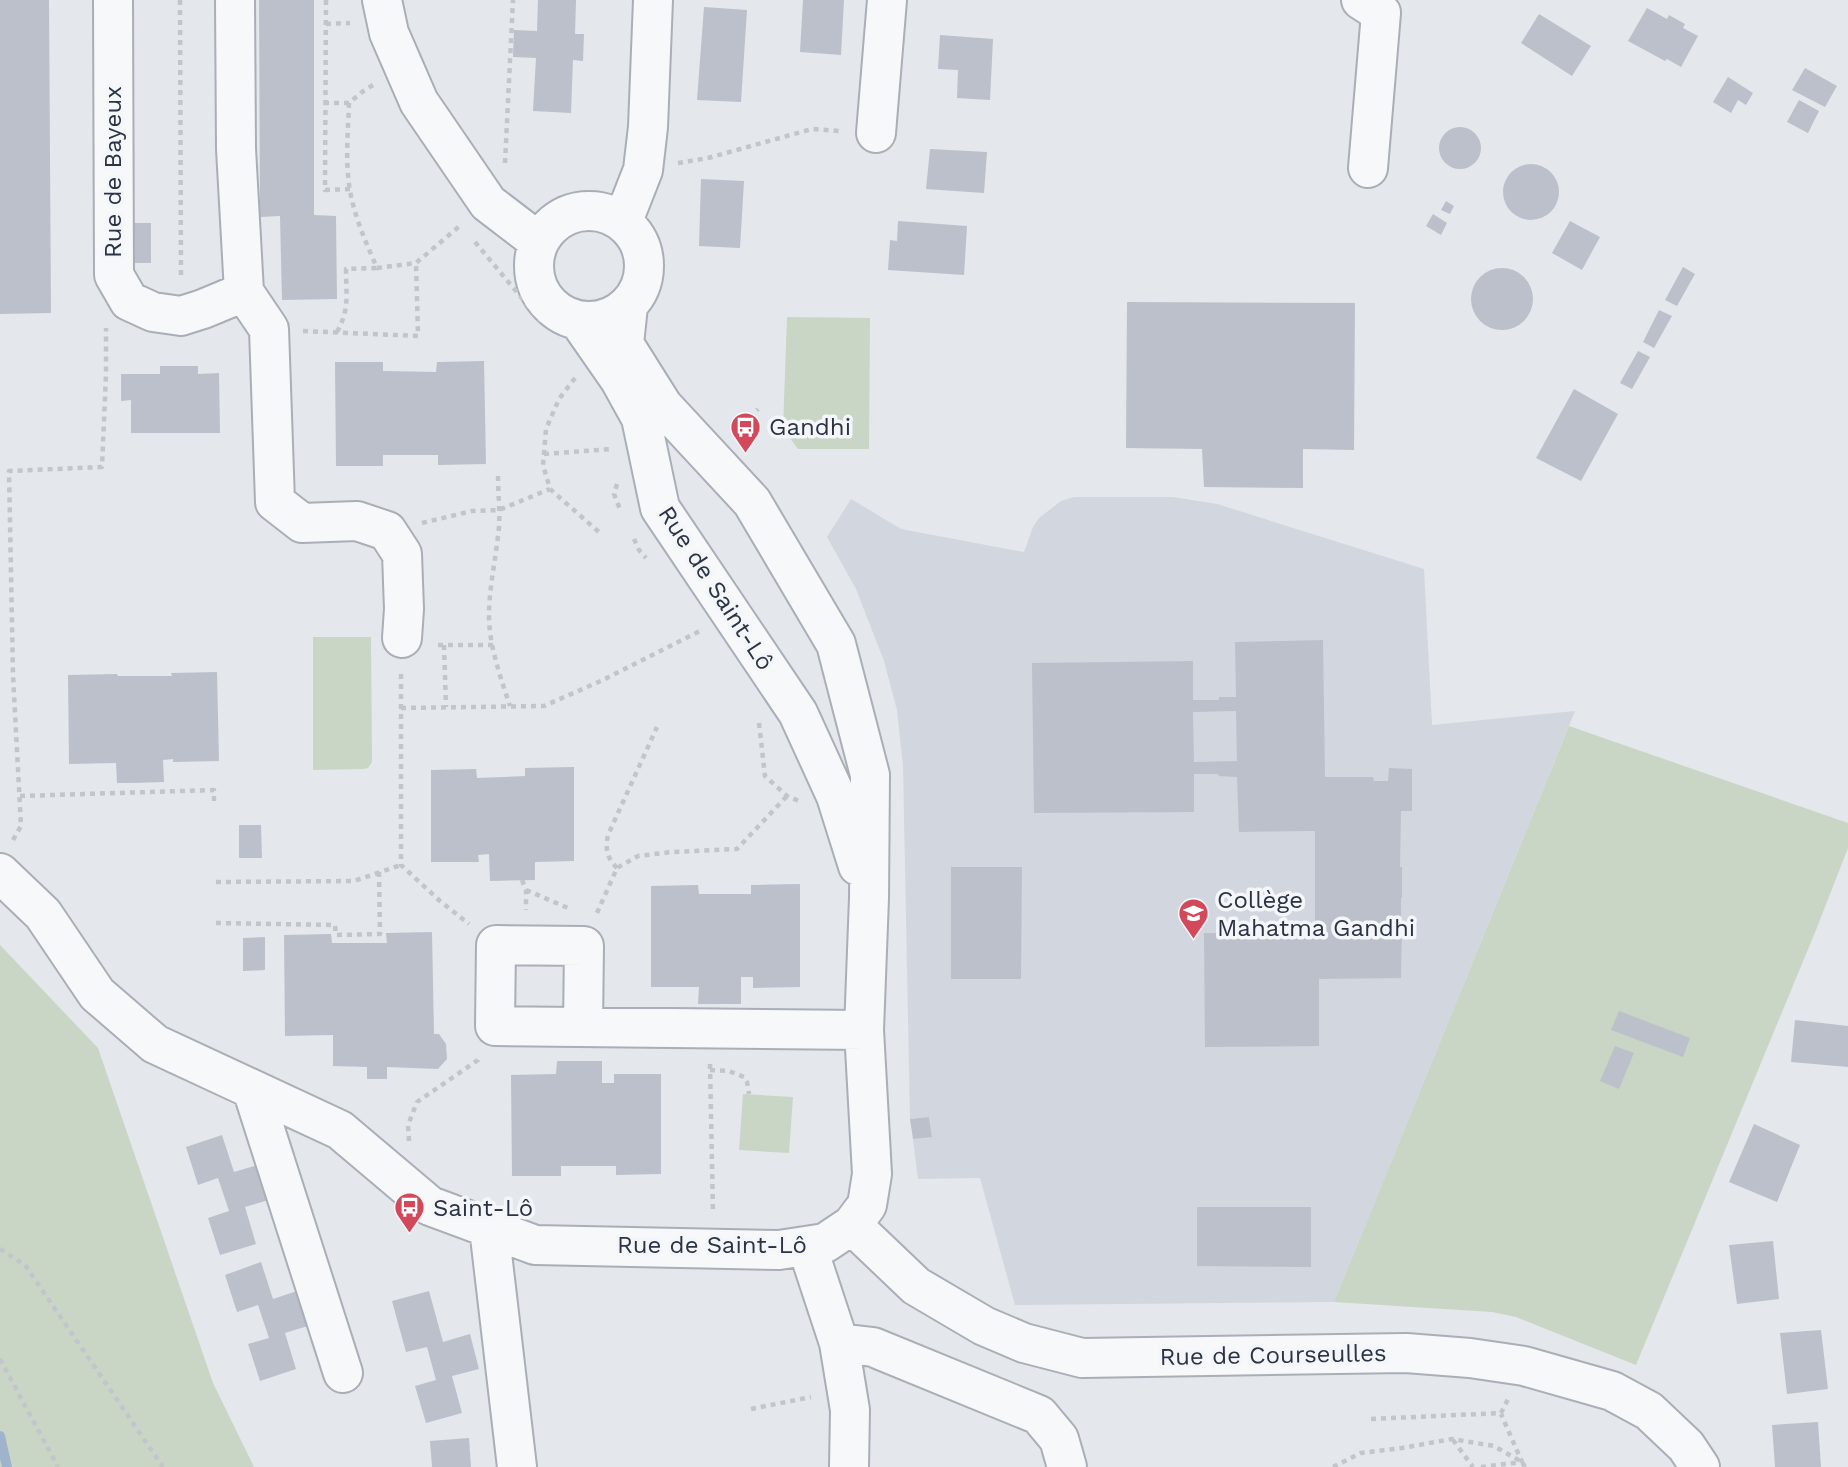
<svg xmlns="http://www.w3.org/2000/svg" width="1848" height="1467" viewBox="0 0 1848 1467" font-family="'Work Sans',sans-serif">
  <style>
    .built { fill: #d2d6de }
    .green { fill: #c9d6c5 }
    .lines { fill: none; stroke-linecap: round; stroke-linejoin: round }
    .stream { stroke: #9fb4cc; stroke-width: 10 }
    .building { fill: #bbc0ca; fill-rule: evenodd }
    .minor-casing { stroke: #a9aeb7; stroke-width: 42 }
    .path { stroke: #c2c5cb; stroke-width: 4.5; stroke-dasharray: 5 5; stroke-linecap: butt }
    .minor { stroke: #f7f8fa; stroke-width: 38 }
    .labels { text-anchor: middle; stroke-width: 7; stroke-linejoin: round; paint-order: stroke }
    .street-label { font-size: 24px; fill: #2b3445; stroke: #f4f6f9 }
    .poi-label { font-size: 24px; fill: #2b3445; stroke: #f4f6f9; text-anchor: start }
  </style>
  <rect width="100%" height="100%" fill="#e4e7ec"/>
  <path class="built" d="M1074,497H1173L1217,504L1424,569L1432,725L1575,711L1334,1302L1015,1305L980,1178L918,1179L913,1139L932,1136L929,1117L910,1119L903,766L897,710L884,661L856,589L827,537L851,499L901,529L1024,552L1033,527L1039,518L1061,501Z"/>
  <path class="green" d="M787,317L870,318L869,449H798L783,429Z
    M313,637H371L372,762L368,768L363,769L313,770Z
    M1569,726L1848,823V848L1816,930L1636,1365L1516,1317L1492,1312L1334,1302Z
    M0,945L98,1048L213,1383L254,1467H0Z
    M743,1094L793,1097L789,1153L739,1150Z"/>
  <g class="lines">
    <path class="stream" d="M0,1436L7,1467"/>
  </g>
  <path class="building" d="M0,0H49L51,313L0,314Z
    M259,0H314V215L336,216L337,299L282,300L280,216L260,217Z
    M538,0H576L575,34H584L583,61L573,60L571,113L533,111L536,58L513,57L514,30L537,31Z
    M803,0H844L841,55L800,52Z
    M704,7L747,10L741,102L697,100Z
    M1647,8L1667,19L1669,15L1685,24L1683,28L1698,36L1681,67L1667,59L1665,61L1628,41Z
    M1539,14L1591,46L1572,76L1521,43Z
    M940,35L993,39L990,100L957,98L958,70L938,69Z
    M1805,68L1837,86L1825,107L1792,90Z
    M1728,77L1753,93L1746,105L1738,100L1731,113L1713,102Z
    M1799,100L1819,111L1808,133L1787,122Z
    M1439 148a21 21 0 1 1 42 0a21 21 0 1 1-42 0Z
    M930,149L987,152L984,193L926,189Z
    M1503 192a28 28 0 1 1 56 0a28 28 0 1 1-56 0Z
    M701,179L744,181L740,248L699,246Z
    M1446,201L1454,206L1450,214L1441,210Z
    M1433,214L1447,223L1441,235L1426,226Z
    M898,221L967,226L964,275L888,270L890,240L897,241Z
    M1570,221L1600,237L1582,270L1552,253Z
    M123,223H151V263H123Z
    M1683,267L1695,274L1677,306L1665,300Z
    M1471 299a31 31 0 1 1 62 0a31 31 0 1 1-62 0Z
    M1127,302L1355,303L1354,450L1303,449V488L1204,487L1202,449L1126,448Z
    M1659,310L1672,316L1654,348L1643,342Z
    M1638,351L1650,357L1632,389L1620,383Z
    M484,361L486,464L438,465V455H383V466H336L335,362H383V371L436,372L437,362Z
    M160,366H198V374L219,373L220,433H131V400L121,401V374H160Z
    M1574,389L1618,414L1581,481L1536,458Z
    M1323,640L1325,777H1373L1374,781H1388L1389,768L1412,769V811H1401L1400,867H1402V897L1401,898V924H1402L1401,978L1319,979V1046L1205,1047L1204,933L1315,932V831L1239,832L1237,777L1219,776L1218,774H1194V812L1034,813L1032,663L1193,661V700H1219V697H1236L1235,642ZM1236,711L1237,761L1194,762L1193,712Z
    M217,672L219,761L173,762V759L163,760L164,782L132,783H117L116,763L69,764L68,675L117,674L118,676H172L171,673Z
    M574,767V861L535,862V880L490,881L489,854L478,855L479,862H431V770L476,769L477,778L525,776V768Z
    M239,825H261L262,858H239Z
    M951,867H1022L1021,979H951Z
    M800,884V987L753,988V977H741V1004H698L699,987H651V886L698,885L699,894H751V885Z
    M432,932L434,1034H439L446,1044L447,1059L438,1069L387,1067V1079H367V1067L333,1066V1035L285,1036L284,935L331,934L332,943H387L386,933Z
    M265,937V970L243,971V938Z
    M1619,1011L1690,1038L1683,1057L1611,1030Z
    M1795,1020L1848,1026V1067L1791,1062Z
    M1615,1046L1634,1053L1619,1089L1600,1081Z
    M557,1061H602V1083H614V1074H661V1174L616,1175V1166H561V1176H512L511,1075L556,1074Z
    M929,1117L932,1137L913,1139L910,1119Z
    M1754,1124L1800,1145L1777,1202L1729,1182Z
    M222,1135L234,1172L261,1164L272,1199L245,1207L256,1244L220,1255L208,1218L229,1211L218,1178L198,1185L186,1147Z
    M1197,1207H1311V1267L1197,1266Z
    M1773,1241L1779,1299L1737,1304L1729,1245Z
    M261,1262L273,1299L300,1290L311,1325L285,1333L296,1369L260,1381L248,1344L269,1338L258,1305L237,1312L225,1275Z
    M429,1291L443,1342L470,1334L479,1369L452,1376L462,1413L426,1423L415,1386L436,1380L427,1347L406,1352L392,1301Z
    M1821,1330L1828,1389L1787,1394L1780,1333Z
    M1818,1422L1821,1467H1775L1772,1425Z
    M469,1438L471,1467H432L430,1441Z"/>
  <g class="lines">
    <defs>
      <path id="minor" d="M113,0L114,275L129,301L153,312L181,316L203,309L244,292
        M235,0L236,149L244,292L269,329L275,502L302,523L357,521L387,531L402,554L404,609L402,638
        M382,0L389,33L419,102L488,203L539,242
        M1361,0L1381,13L1368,168
        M876,133L887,0
        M534 266a55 55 0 1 1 110 0a55 55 0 1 1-110 0Z
        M623,221L643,170L648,127L653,0
        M579,321L620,380L641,418L660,508L798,713L836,796L858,866
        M0,873L43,914L97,994L155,1044L340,1130L430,1206L535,1245L779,1250L825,1243L852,1225L867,1205L872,1174L864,1030L869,898L870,775L836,644L752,502L663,406L624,344L628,306
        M583,1027L584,946L496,945L495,1026L864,1030
        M252,1089L343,1373
        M852,1225L916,1286L984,1326L1024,1343L1082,1358L1406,1353L1470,1358L1524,1366L1612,1391L1649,1411L1686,1446L1700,1467
        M489,1228L517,1467
        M807,1246L839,1343L850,1410L849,1467
        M839,1343L873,1347L1039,1415L1059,1439L1067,1467"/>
    </defs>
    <use href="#minor" class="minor-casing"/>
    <path class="path" d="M180,0L181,279
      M326,0L325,190L350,189
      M326,24L350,23
      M373,85L362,92L349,103C348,132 345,162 350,191C355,218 366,243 377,268L416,263L462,224
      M324,103H349
      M505,163L513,0
      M678,163L708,158L812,129L840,131
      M475,242L541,321
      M303,331L418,336L416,263
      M337,332C350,308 346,295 346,269L377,268
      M575,378L559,399L546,429L543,465L550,489L600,533
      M736,432L758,409
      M544,454L611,449
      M498,476C498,496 501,516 498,536C495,563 489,589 489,616C489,645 501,679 510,706
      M617,484L614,494L621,512
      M422,523L472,511L499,510L550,489
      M634,539L639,550L646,558
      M438,645H493
      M444,645L446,707
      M401,674V865L440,901L469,924
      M401,708L544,706L603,680L700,631
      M759,723L765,776L787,796L799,801
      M20,796L214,790V804
      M13,840L21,826L13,675L9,471L102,467L106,374V328
      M617,868C607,858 605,849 608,835L657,727
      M522,880L526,890V910
      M216,882L354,881L401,865
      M526,890L568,908
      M597,913L617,868L638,856L672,852L737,849L787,796
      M216,923L335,925L336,935L380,934L379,872
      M710,1064L713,1213
      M710,1070L729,1071L744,1077L747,1082L749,1094
      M409,1141L408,1125L417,1102L478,1060L479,1058
      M0,1249L25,1265L163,1467
      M0,1359L58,1467
      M751,1409L811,1397
      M1371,1419L1501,1413L1508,1399
      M1453,1440L1473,1467
      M1333,1467L1361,1453L1402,1448L1452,1439L1494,1446L1522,1462L1525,1467
      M1481,1467L1522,1462L1501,1414"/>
    <use href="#minor" class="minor"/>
  </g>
  <defs>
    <symbol id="bus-pin" viewBox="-11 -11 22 30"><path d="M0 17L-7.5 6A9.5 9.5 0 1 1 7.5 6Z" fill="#d1495b" stroke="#f4f6f9"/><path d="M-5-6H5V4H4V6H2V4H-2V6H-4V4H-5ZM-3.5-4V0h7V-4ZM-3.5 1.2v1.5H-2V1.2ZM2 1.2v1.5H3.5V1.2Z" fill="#fff"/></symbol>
    <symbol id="school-pin" viewBox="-11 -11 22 30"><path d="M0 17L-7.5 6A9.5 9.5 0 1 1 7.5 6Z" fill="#d1495b" stroke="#f4f6f9"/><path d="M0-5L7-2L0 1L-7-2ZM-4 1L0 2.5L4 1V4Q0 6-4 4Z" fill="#fff"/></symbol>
  </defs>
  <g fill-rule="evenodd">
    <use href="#bus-pin" x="728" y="410" width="35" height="47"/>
    <use href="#school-pin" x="1176" y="896" width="35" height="47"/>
    <use href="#bus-pin" x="392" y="1190" width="35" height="47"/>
  </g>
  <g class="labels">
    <g class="street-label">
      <text transform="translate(113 172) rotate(-90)" y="8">Rue de Bayeux</text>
      <text transform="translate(716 588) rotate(57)" y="8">Rue de Saint-Lô</text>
      <text x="712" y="1253">Rue de Saint-Lô</text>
      <text transform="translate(1273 1355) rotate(-1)" y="8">Rue de Courseulles</text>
    </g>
    <g class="poi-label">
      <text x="769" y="435">Gandhi</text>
      <text x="1217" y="908">Collège<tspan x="1217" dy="28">Mahatma Gandhi</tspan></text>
      <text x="433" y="1216">Saint-Lô</text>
    </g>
  </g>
</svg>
